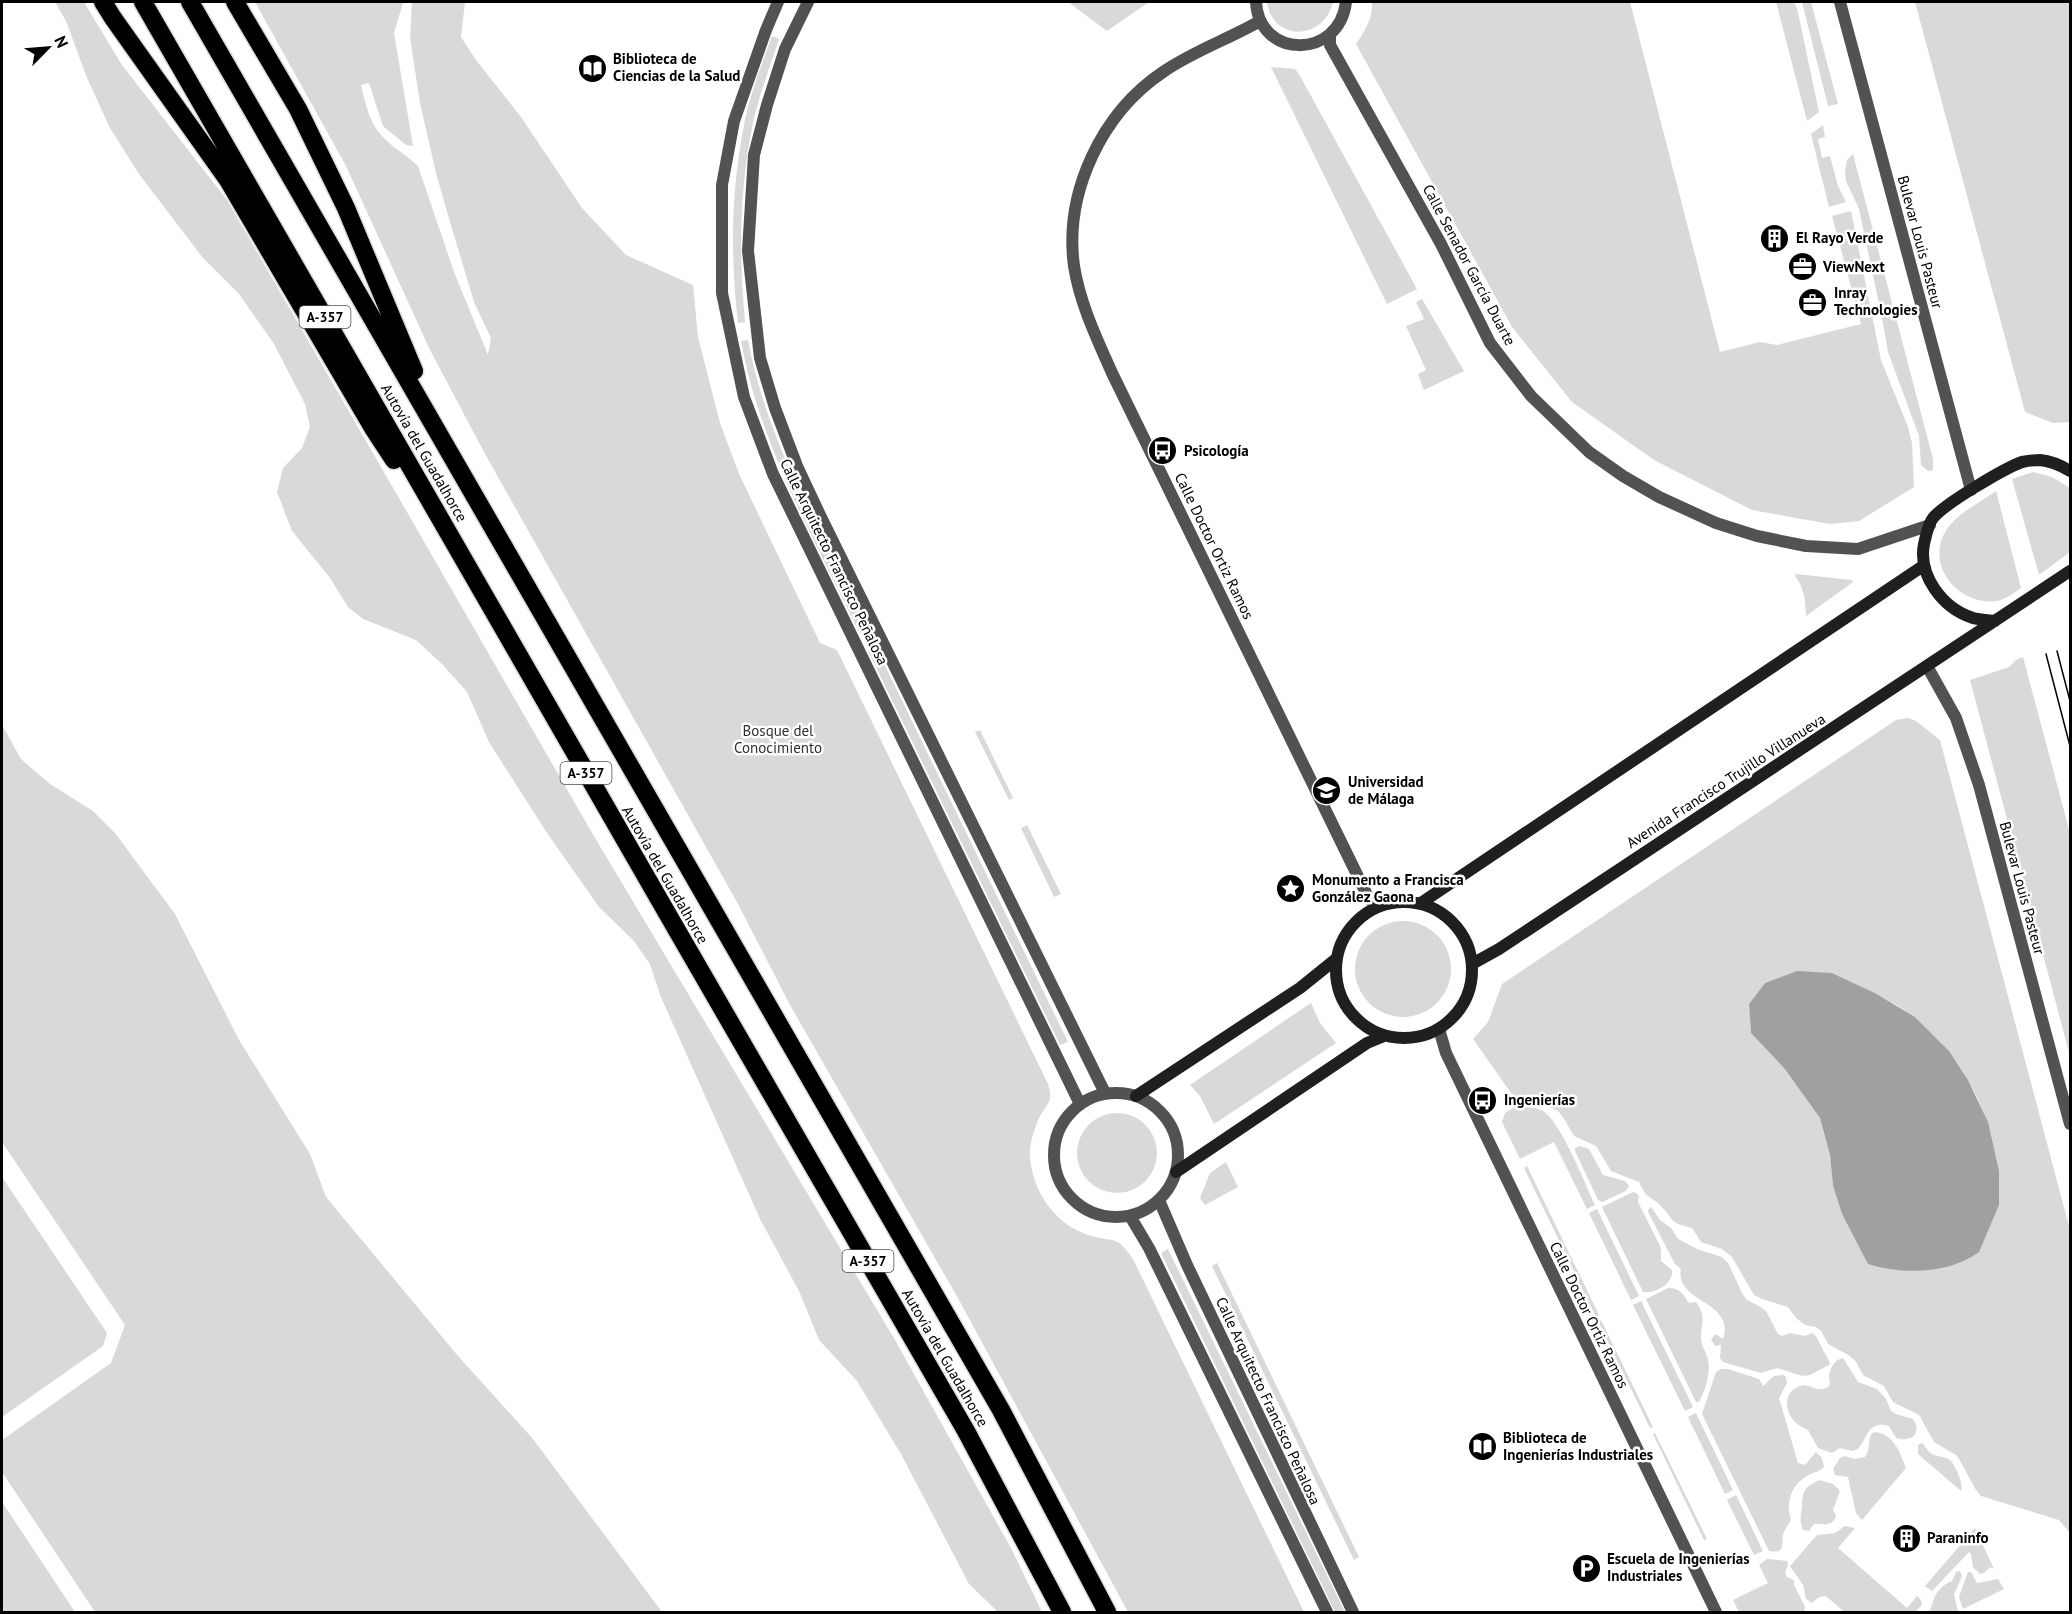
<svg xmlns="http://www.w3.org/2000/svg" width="2072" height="1614" viewBox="0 0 2072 1614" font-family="'PT Sans',sans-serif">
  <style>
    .green { fill: #d9d9d9; fill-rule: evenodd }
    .water { fill: #a0a0a0 }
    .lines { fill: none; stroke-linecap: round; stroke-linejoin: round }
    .highway-casing { stroke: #dbdbdb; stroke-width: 21 }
    .street { stroke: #525252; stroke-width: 12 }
    .secondary { stroke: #1f1f1f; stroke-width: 12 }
    .highway { stroke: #000; stroke-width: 18 }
    .tram { stroke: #000; stroke-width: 1.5 }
    .labels { text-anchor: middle; stroke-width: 5; stroke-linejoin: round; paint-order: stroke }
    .shield { fill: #fff; stroke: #4c4c4c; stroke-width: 1.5 }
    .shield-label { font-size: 14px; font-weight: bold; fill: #000 }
    .poi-label { font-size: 15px; font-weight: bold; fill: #000; stroke: #fff; text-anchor: start }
    .street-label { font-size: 15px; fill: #000; stroke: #fff }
    .park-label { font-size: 15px; fill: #303030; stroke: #fff }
  </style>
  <rect width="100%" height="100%" fill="#fff"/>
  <path class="green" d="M55,2H84L122,65L227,200L595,838L895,1340L1012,1550L1042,1612H998L969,1584L901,1454L857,1381L819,1340L799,1291L761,1221L660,995L650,964L633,940L599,907L545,830L489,742L467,692L443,665L416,640L363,619L348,607L330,578L292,531L277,492L283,468L302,448L310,427L305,404L274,344L239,294L203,258L139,174L110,128L87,78L66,21Z
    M255,2L403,3L394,33L413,146L406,145L383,126L369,83L361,85C365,102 369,122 381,135C391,147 407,155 418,166L454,272L488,355L491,338L474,302L450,222L436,173L420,103L410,37L412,2H465L461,37L476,60L521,117L582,208L626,255L693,285L698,337L720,423L740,476L820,643L837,650L1048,1084C1049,1089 1051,1093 1050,1098C1049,1105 1042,1111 1039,1118C1034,1129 1029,1145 1030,1158C1033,1193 1057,1227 1092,1236C1118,1243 1116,1235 1133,1259L1304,1612H1128L959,1300L790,1005L738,904L484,452L430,350L346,166Z
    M1068,2H1149L1107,31Z
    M1267,2H1333C1324,41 1272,42 1267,2Z
    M1372,2H1630L1720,352L1760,342L1777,345L1861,324L1832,216L1851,211L1881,360L1908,427L1912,443L1914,487L1859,521L1830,524L1752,510L1654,460L1572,402L1512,327L1356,44C1365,31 1373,18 1372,2Z
    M1776,2H1794L1797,8L1819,112L1807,121Z
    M1802,2H1811L1838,104L1828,106Z
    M1915,2H2070V422L2053,423L2025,412Z
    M772,36L779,39C770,67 759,95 753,123C739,190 739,254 745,322L738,323C730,253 731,189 745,120C751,91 762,64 772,36Z
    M1271,67L1295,69L1299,74L1417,289L1387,304Z
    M1823,125L1825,137L1818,139L1822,158L1830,156L1838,186L1846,202L1829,207L1811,134Z
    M1853,154L1933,459V470L1928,471L1921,465L1919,436L1888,352L1882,318L1859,209L1846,181L1845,171L1847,160Z
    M1422,299L1464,371L1424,390L1418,374L1426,370L1406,326L1424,319L1416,302Z
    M748,340C766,440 824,539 868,630L860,634C815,540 760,446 741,341Z
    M2033,472L2052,477L2070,488V552L2039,575L2012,479Z
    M1996,491L2021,588C2014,593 2006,599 1997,601C1961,606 1928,570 1943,536C1952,516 1979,503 1996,491Z
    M1796,574L1852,580L1853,582L1806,616C1805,600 1805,589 1795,576Z
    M876,647L1068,1042L1060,1045L868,651Z
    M2023,657L2070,833V1056L1970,680L2009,667L2016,660Z
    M1908,718L1916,721L1940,740L2070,1230V1533L2059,1520L1981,1496L1976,1490L1959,1459L1956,1455L1934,1442L1919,1415L1893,1402L1884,1386L1863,1375L1856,1362L1850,1356L1828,1344L1821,1331L1816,1327L1805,1325L1796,1318L1788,1307L1762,1299L1754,1295L1732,1257L1722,1249L1701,1242L1692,1228C1668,1222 1676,1222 1661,1206C1650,1195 1647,1200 1639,1182L1611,1171L1596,1146L1574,1136L1563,1117L1558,1111L1531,1099L1524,1102L1516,1100L1473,1039L1488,1022L1502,984L1896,720ZM1832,973C1860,986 1888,998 1913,1016C1920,1021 1926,1029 1933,1035C1981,1083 1998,1139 1999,1205L1941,1269H1915L1869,1264L1842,1214L1833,1186L1830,1155L1820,1118L1784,1068L1751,1033L1749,1004L1765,983Z
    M2,725L21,759L50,784L93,811L115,833L175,914L239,1040L310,1154L326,1197L458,1356L533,1439L662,1612H95L2,1472V1440L111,1363L125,1325L2,1142Z
    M980,730L1013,798L1009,800L975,732Z
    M1027,825L1061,894L1054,897L1021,828Z
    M1355 969a48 48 0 1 1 96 0a48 48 0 1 1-96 0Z
    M1311,1003L1320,1023L1336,1043L1214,1124L1200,1096L1190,1085Z
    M1515,1107C1525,1107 1534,1106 1543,1111C1561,1122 1585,1184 1595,1205L1587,1209L1554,1142L1520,1159L1502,1122L1505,1113Z
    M1077 1153a40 40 0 1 1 80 0a40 40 0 1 1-80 0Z
    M1580,1146L1589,1149L1603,1175L1625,1181L1629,1186L1626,1191L1602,1202L1598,1200L1575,1151V1148Z
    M1226,1162L1238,1187L1205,1205L1200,1198L1210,1173Z
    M1527,1166L1599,1315L1596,1317L1524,1168Z
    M2,1177L107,1333L103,1346L2,1417Z
    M1633,1192L1636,1193L1639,1196L1638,1202L1661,1248V1261L1672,1270C1674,1283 1655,1294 1643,1292L1602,1207Z
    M1651,1207L1660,1220L1671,1228L1678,1239L1697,1249L1722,1257L1728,1263L1742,1293L1747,1300L1759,1306L1766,1311L1778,1334L1782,1336L1790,1333L1805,1336L1812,1333L1816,1336L1830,1363L1829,1365L1810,1375L1802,1376L1777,1368L1761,1373L1723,1362L1720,1358L1721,1345L1715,1346L1711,1339L1716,1334L1723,1339C1736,1300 1674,1303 1681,1269L1675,1264L1649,1214L1648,1210Z
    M1597,1209L1639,1296L1631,1300L1589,1213Z
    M1168,1249L1345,1612H1335L1161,1253Z
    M1217,1263L1359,1557L1354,1560L1212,1266Z
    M1668,1288C1680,1288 1683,1294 1689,1303L1696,1302C1707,1318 1701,1321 1701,1338C1701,1345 1705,1350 1707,1356C1712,1370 1706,1389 1699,1402H1696L1646,1299Z
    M1641,1301L1693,1407L1685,1411L1633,1305Z
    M1601,1320L1653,1427L1650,1428L1598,1321Z
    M1843,1358L1858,1382L1877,1389L1886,1399L1891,1411L1896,1414L1913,1419C1923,1433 1911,1443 1896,1438L1889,1426C1867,1420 1868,1438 1858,1449L1852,1451L1840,1448L1832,1453L1818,1448L1808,1430C1786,1423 1778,1394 1800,1386C1810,1382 1816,1394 1828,1387L1830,1384C1827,1374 1832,1360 1843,1358Z
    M1721,1369H1728L1759,1379L1763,1386L1774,1376L1783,1375L1786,1377L1787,1383L1779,1398L1798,1463L1805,1465L1816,1452L1822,1458L1824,1467C1820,1472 1817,1471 1811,1474C1792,1482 1785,1501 1791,1520C1788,1525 1784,1530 1783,1535C1781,1545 1786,1554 1769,1551L1702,1414L1716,1372Z
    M1696,1413L1733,1490L1725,1494L1688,1417Z
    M1877,1432C1895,1436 1900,1453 1906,1468L1862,1520L1856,1513L1848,1477L1835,1475L1833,1469L1840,1458L1845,1456L1854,1459L1865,1457C1871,1449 1867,1441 1872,1433Z
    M1655,1433L1707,1539L1704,1540L1653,1434Z
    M1922,1443C1926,1447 1928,1452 1932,1454C1938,1457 1946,1456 1950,1460C1955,1465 1964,1484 1961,1491L1918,1454V1445Z
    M1819,1480L1833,1484L1840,1491L1833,1510L1836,1515C1833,1528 1824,1523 1814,1524L1809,1531L1803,1530C1799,1520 1801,1515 1802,1506C1803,1489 1804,1488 1819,1480Z
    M1736,1495L1763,1551L1754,1555L1727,1500Z
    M2,1502L75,1612H2Z
    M1845,1526L1855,1528L1838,1548L1907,1608L1917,1596L1921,1600L1922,1605L1915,1612H1844L1826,1596L1819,1597L1812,1603L1806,1599L1803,1585L1790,1566L1817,1535L1835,1533Z
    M1975,1528L1994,1569L1990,1567L1984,1573L1980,1574L1973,1567L1971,1554L1969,1552L1932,1591L1925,1586Z
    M1767,1559L1787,1561L1788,1565L1785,1573L1787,1577L1794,1580V1585L1805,1607L1804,1612H1739L1733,1600L1768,1583L1759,1565Z
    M1960,1571L1962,1576L1954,1595L1958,1611L1929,1612C1936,1597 1934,1589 1952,1581L1956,1572Z
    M1968,1572H1971L1977,1583L1998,1579L2004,1589L1963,1609L1959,1597Z"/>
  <path class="water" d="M1797,971L1832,973L1875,993L1915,1017L1949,1051L1968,1080L1988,1122L1999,1171V1205L1979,1252C1949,1274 1903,1275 1868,1264L1842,1214L1833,1186L1830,1155L1820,1118L1784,1068L1751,1033L1749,1004L1765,983Z"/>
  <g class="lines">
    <defs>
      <path id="highway" d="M103,2L113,18L228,180L373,428L394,460
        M143,2L667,913L966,1431L1062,1612
        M190,2L1001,1410L1107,1612
        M235,2L298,109L346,208L414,371"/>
    </defs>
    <use href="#highway" class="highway-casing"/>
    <path class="street" d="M778,2L766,30L734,121L722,185V293L744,397L773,474L1080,1104
      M808,2L785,49L767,105L754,155L748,251L760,358L775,408L797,466L820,515L1105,1093
      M1256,2C1259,59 1339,60 1346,2
      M1840,2L1971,490
      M1260,21C1229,39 1193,51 1163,72C1102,113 1064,192 1074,266C1080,304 1097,339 1112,373L1367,895L1376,907
      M1330,36V45L1441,244L1490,343L1531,396L1589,452L1623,476L1659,497L1716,523L1757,536L1806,546L1858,549L1930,525
      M1927,666L1956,718L1979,785L2070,1124
      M1439,1029L1446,1053L1716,1612
      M1054 1155a62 62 0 1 1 124 0a62 62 0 1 1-124 0Z
      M1159,1200L1187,1265L1353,1612
      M1130,1216L1149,1248L1327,1612"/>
    <path class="secondary" d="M1995,621C1988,620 1980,620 1973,618C1942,608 1918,575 1924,544C1926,536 1928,524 1933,518C1944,504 2005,468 2022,462C2027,461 2035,460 2040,460C2050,461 2062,466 2070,471
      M1336 970a68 68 0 1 1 136 0a68 68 0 1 1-136 0Z
      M1421,903L1923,566
      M1472,964L1499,949L2070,571
      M1136,1096L1300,988L1336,959
      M1176,1172L1367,1043L1384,1036"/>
    <use href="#highway" class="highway"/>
    <path class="tram" d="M2057,651L2070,701
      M2046,654L2070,746"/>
  </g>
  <defs>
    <symbol id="library-disc" viewBox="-11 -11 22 22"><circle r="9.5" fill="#000" stroke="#fff"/><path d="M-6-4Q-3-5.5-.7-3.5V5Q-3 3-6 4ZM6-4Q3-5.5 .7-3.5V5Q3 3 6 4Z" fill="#fff"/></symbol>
    <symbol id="building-disc" viewBox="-11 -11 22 22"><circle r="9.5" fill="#000" stroke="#fff"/><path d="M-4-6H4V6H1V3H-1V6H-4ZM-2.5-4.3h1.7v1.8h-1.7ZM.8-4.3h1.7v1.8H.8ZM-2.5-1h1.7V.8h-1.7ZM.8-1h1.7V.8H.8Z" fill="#fff"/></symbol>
    <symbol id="office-disc" viewBox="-11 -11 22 22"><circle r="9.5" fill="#000" stroke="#fff"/><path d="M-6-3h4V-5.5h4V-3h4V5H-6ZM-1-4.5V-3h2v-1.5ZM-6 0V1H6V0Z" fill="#fff"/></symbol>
    <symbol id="bus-disc" viewBox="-11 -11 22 22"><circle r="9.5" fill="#000" stroke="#fff"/><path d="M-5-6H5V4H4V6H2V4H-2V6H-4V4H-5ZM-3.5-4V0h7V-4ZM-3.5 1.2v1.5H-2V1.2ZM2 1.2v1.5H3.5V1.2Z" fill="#fff"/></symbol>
    <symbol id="university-disc" viewBox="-11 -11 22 22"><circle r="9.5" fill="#000" stroke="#fff"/><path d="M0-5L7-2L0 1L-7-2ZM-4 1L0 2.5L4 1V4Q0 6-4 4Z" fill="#fff"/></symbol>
    <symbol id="sight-disc" viewBox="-11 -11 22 22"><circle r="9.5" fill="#000" stroke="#fff"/><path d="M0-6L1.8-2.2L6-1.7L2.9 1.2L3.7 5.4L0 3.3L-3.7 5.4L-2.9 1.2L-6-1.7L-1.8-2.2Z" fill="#fff"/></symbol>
    <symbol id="parking-disc" viewBox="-11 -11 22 22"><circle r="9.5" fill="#000" stroke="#fff"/><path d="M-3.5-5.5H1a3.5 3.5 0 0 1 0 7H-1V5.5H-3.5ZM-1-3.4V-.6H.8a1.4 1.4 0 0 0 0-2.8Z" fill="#fff"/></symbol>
  </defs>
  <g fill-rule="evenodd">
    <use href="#library-disc" x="576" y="52" width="33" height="33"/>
    <use href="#building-disc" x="1758" y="222" width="33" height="33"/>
    <use href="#office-disc" x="1786" y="250" width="33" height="33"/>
    <use href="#office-disc" x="1796" y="286" width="33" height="33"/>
    <use href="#bus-disc" x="1146" y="434" width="33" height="33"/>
    <use href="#university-disc" x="1310" y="774" width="33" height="33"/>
    <use href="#sight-disc" x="1274" y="872" width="33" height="33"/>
    <use href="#bus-disc" x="1466" y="1084" width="33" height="33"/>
    <use href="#library-disc" x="1466" y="1430" width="33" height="33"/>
    <use href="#building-disc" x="1890" y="1522" width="33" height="33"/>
    <use href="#parking-disc" x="1570" y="1552" width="33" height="33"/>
  </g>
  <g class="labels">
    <g class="shield">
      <rect x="299.5" y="306" width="51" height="22" rx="4.5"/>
      <rect x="560.5" y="762" width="51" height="22" rx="4.5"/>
      <rect x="842.5" y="1250" width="51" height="22" rx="4.5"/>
    </g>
    <g class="shield-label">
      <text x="325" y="322">A-357</text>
      <text x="586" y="778">A-357</text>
      <text x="868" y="1266">A-357</text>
    </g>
    <g class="poi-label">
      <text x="613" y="64">Biblioteca de<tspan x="613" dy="17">Ciencias de la Salud</tspan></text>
      <text x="1796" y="243">El Rayo Verde</text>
      <text x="1823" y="272">ViewNext</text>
      <text x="1834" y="298">Inray<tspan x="1834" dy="17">Technologies</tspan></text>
      <text x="1184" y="456">Psicología</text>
      <text x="1348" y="787">Universidad<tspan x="1348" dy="17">de Málaga</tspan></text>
      <text x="1312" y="885">Monumento a Francisca<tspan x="1312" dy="17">González Gaona</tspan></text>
      <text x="1504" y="1105">Ingenierías</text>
      <text x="1503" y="1443">Biblioteca de<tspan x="1503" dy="17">Ingenierías Industriales</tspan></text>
      <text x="1927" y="1543">Paraninfo</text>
      <text x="1607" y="1564">Escuela de Ingenierías<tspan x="1607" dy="17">Industriales</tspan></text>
    </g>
    <g class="street-label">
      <text transform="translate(1920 242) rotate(75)" y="5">Bulevar Louis Pasteur</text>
      <text transform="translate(1469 265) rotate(62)" y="5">Calle Senador García Duarte</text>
      <text transform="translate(424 453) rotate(60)" y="5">Autovía del Guadalhorce</text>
      <text transform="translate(1214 546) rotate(64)" y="5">Calle Doctor Ortiz Ramos</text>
      <text transform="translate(834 562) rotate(64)" y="5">Calle Arquitecto Francisco Peñalosa</text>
      <text transform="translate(1726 781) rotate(-33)" y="5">Avenida Francisco Trujillo Villanueva</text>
      <text transform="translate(665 875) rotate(60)" y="5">Autovía del Guadalhorce</text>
      <text transform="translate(2022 888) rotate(75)" y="5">Bulevar Louis Pasteur</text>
      <text transform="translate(1589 1315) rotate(64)" y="5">Calle Doctor Ortiz Ramos</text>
      <text transform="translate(945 1358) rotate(60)" y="5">Autovía del Guadalhorce</text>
      <text transform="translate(1268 1401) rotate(65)" y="5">Calle Arquitecto Francisco Peñalosa</text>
    </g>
    <g class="park-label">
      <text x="778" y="736">Bosque del<tspan x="778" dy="17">Conocimiento</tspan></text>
    </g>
  </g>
  <rect width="2072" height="1614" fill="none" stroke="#000000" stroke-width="6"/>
  <g transform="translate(48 48) rotate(65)" stroke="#ffffff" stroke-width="4.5" paint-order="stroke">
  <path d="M0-4.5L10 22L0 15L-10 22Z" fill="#000000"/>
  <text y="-9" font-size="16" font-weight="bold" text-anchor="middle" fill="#000000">N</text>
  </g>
</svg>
